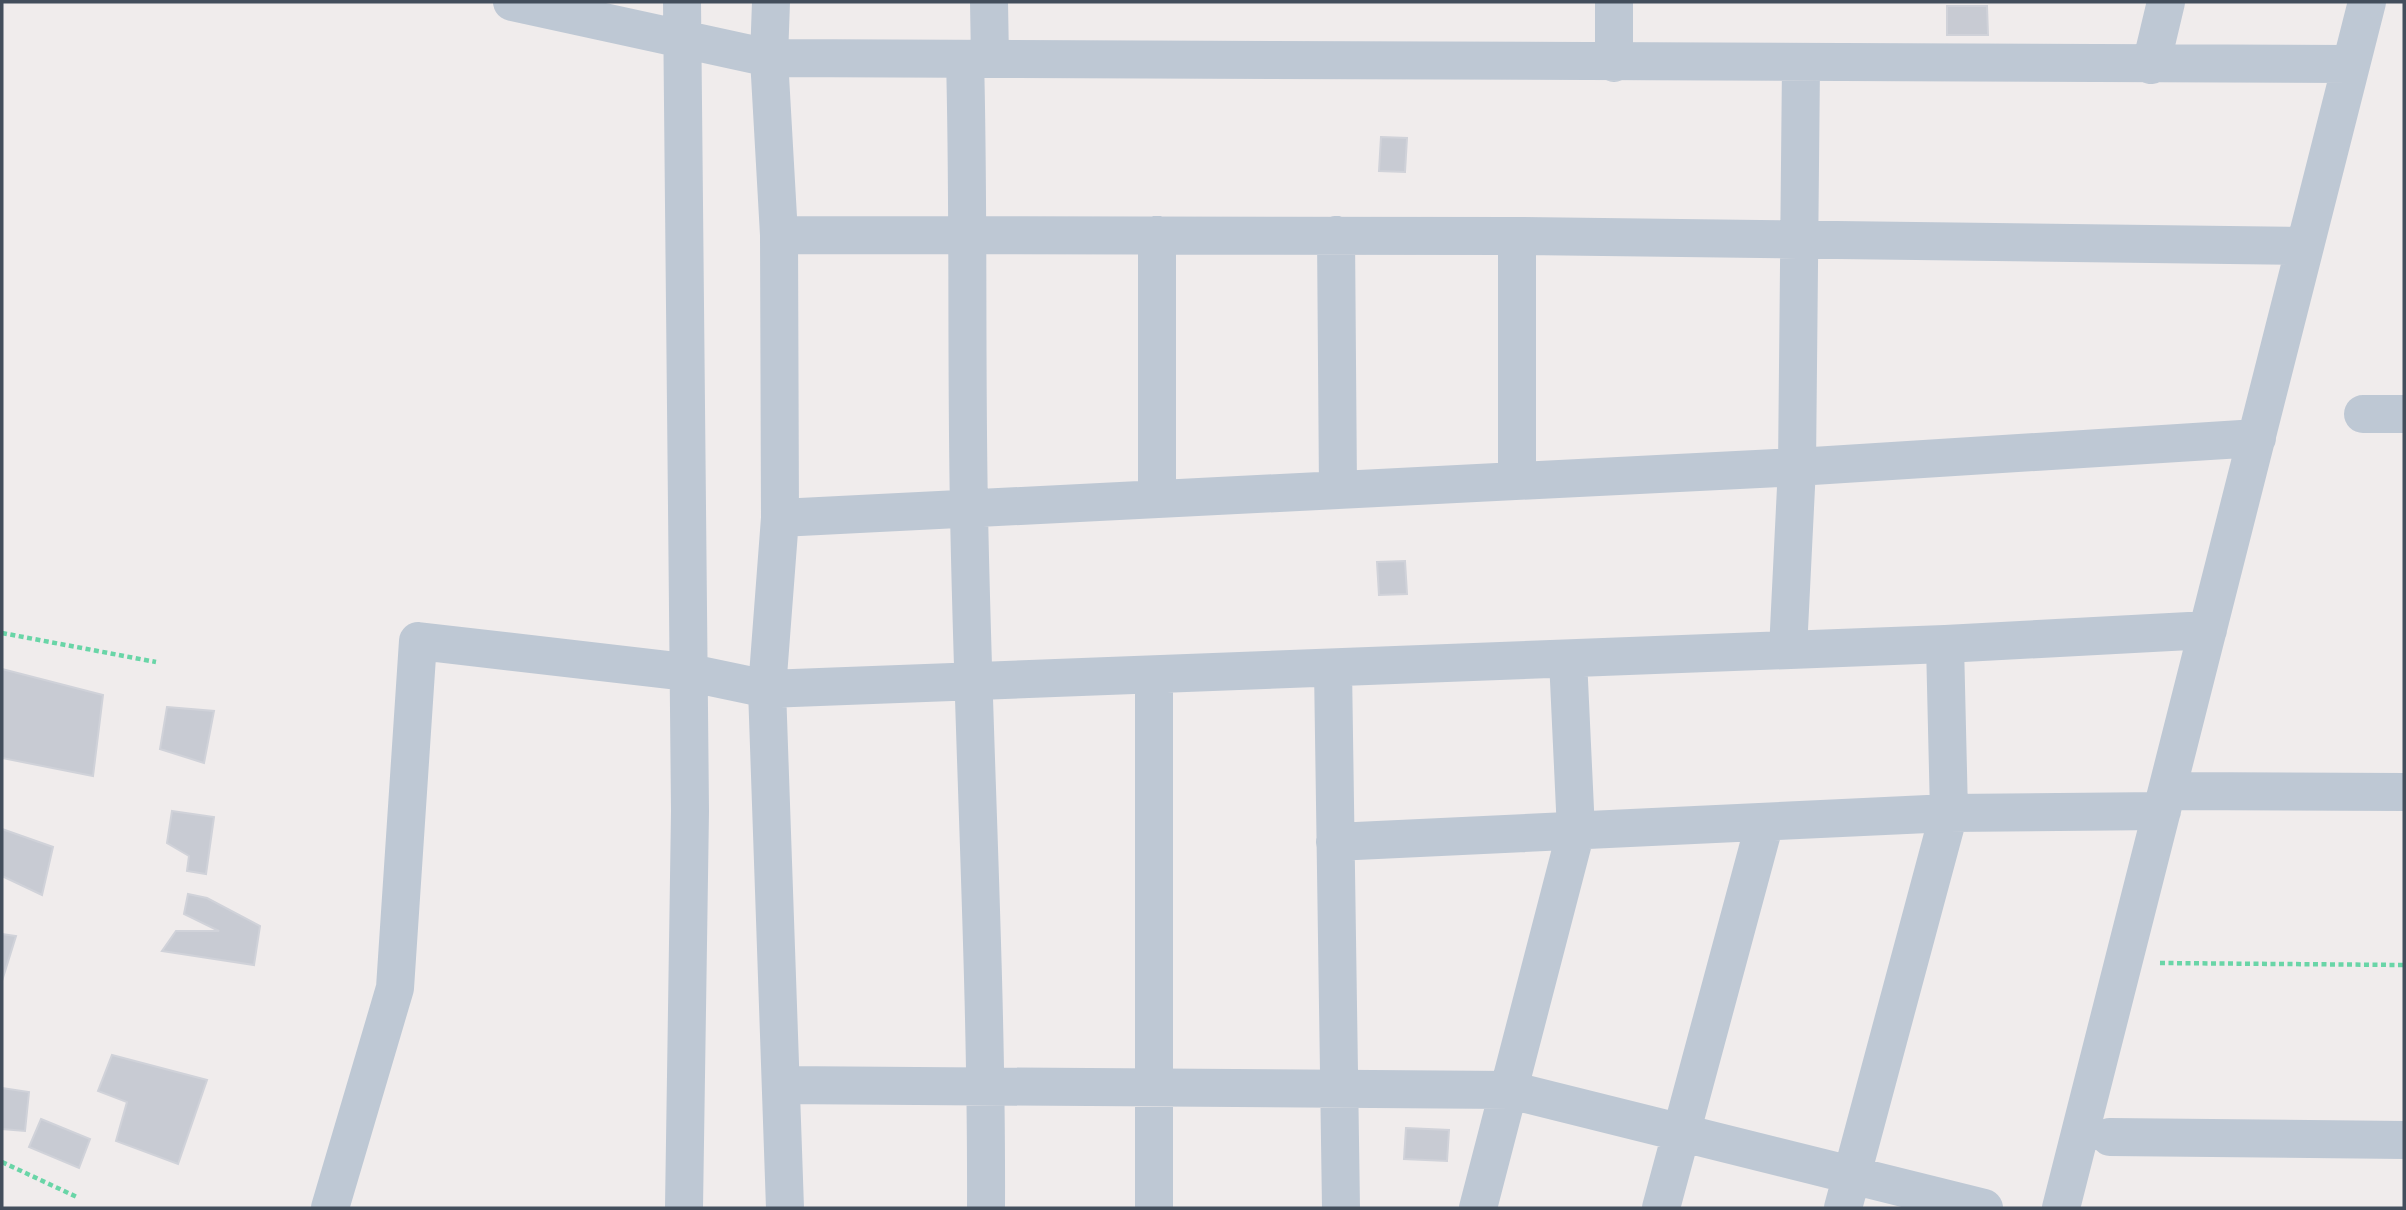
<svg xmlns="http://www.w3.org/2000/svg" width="2406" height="1210" viewBox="0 0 2406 1210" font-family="Quicksand,sans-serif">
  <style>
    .building { fill: #c8cbd3; stroke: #d0d2d9; stroke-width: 2 }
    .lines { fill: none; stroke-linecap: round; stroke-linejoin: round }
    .path { stroke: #69d5a7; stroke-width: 4.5; stroke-dasharray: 5 3.5; stroke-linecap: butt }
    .minor { stroke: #bec8d4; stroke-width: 38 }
  </style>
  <rect width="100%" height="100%" fill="#f0ecec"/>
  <path class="building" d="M1947,6H1987L1988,35H1947Z
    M1381,137L1407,138L1405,172L1379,171Z
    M1405,561L1407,594L1379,595L1377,562Z
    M2,669L103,695L93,776L2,758Z
    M167,707L214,711L204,763L160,749Z
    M172,811L214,817L206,874L187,871L189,856L167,843Z
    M2,829L53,847L42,895L2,876Z
    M188,894L207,898L260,926L254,965L162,951L176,931H219L184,914Z
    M2,934L16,936L2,981Z
    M112,1055L207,1080L178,1164L116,1141L127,1102L98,1091Z
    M2,1088L29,1092L25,1131L2,1129Z
    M41,1119L90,1139L79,1168L29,1147Z
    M1406,1128L1449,1130L1447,1161L1404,1159Z"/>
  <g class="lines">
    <path class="path" d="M2,633L156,662
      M2160,963L2404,965
      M2,1162L79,1198"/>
    <path class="minor" d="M512,2L769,58L2351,64
      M682,2L690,811L684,1208
      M771,2L769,58L779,235L780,518L767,689L785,1208
      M989,2L990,59
      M1614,2V63
      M965,59C969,209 966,359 969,509C973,742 987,975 986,1208
      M2151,65L2166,2
      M779,235L1517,236L2305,246
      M1336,235L1338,490
      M2363,414H2404
      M1517,481V236
      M1157,499V235
      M780,518L1797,467L2257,438
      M1788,650L1797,467L1801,64
      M1333,668L1341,1208
      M1154,675V1208
      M2167,791L2404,792
      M1335,842L1949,813L2162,811
      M781,1085L1510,1090L1984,1208
      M2110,1137L2404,1140
      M330,1208L395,988L418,641L686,672L767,689L1945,644L2208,630
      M1478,1208L1576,831L1568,659
      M1661,1208L1765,822
      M1843,1208L1949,813L1945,644
      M2061,1208L2367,2"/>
  </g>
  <rect width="2406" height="1210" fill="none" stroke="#434e5c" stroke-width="7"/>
</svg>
